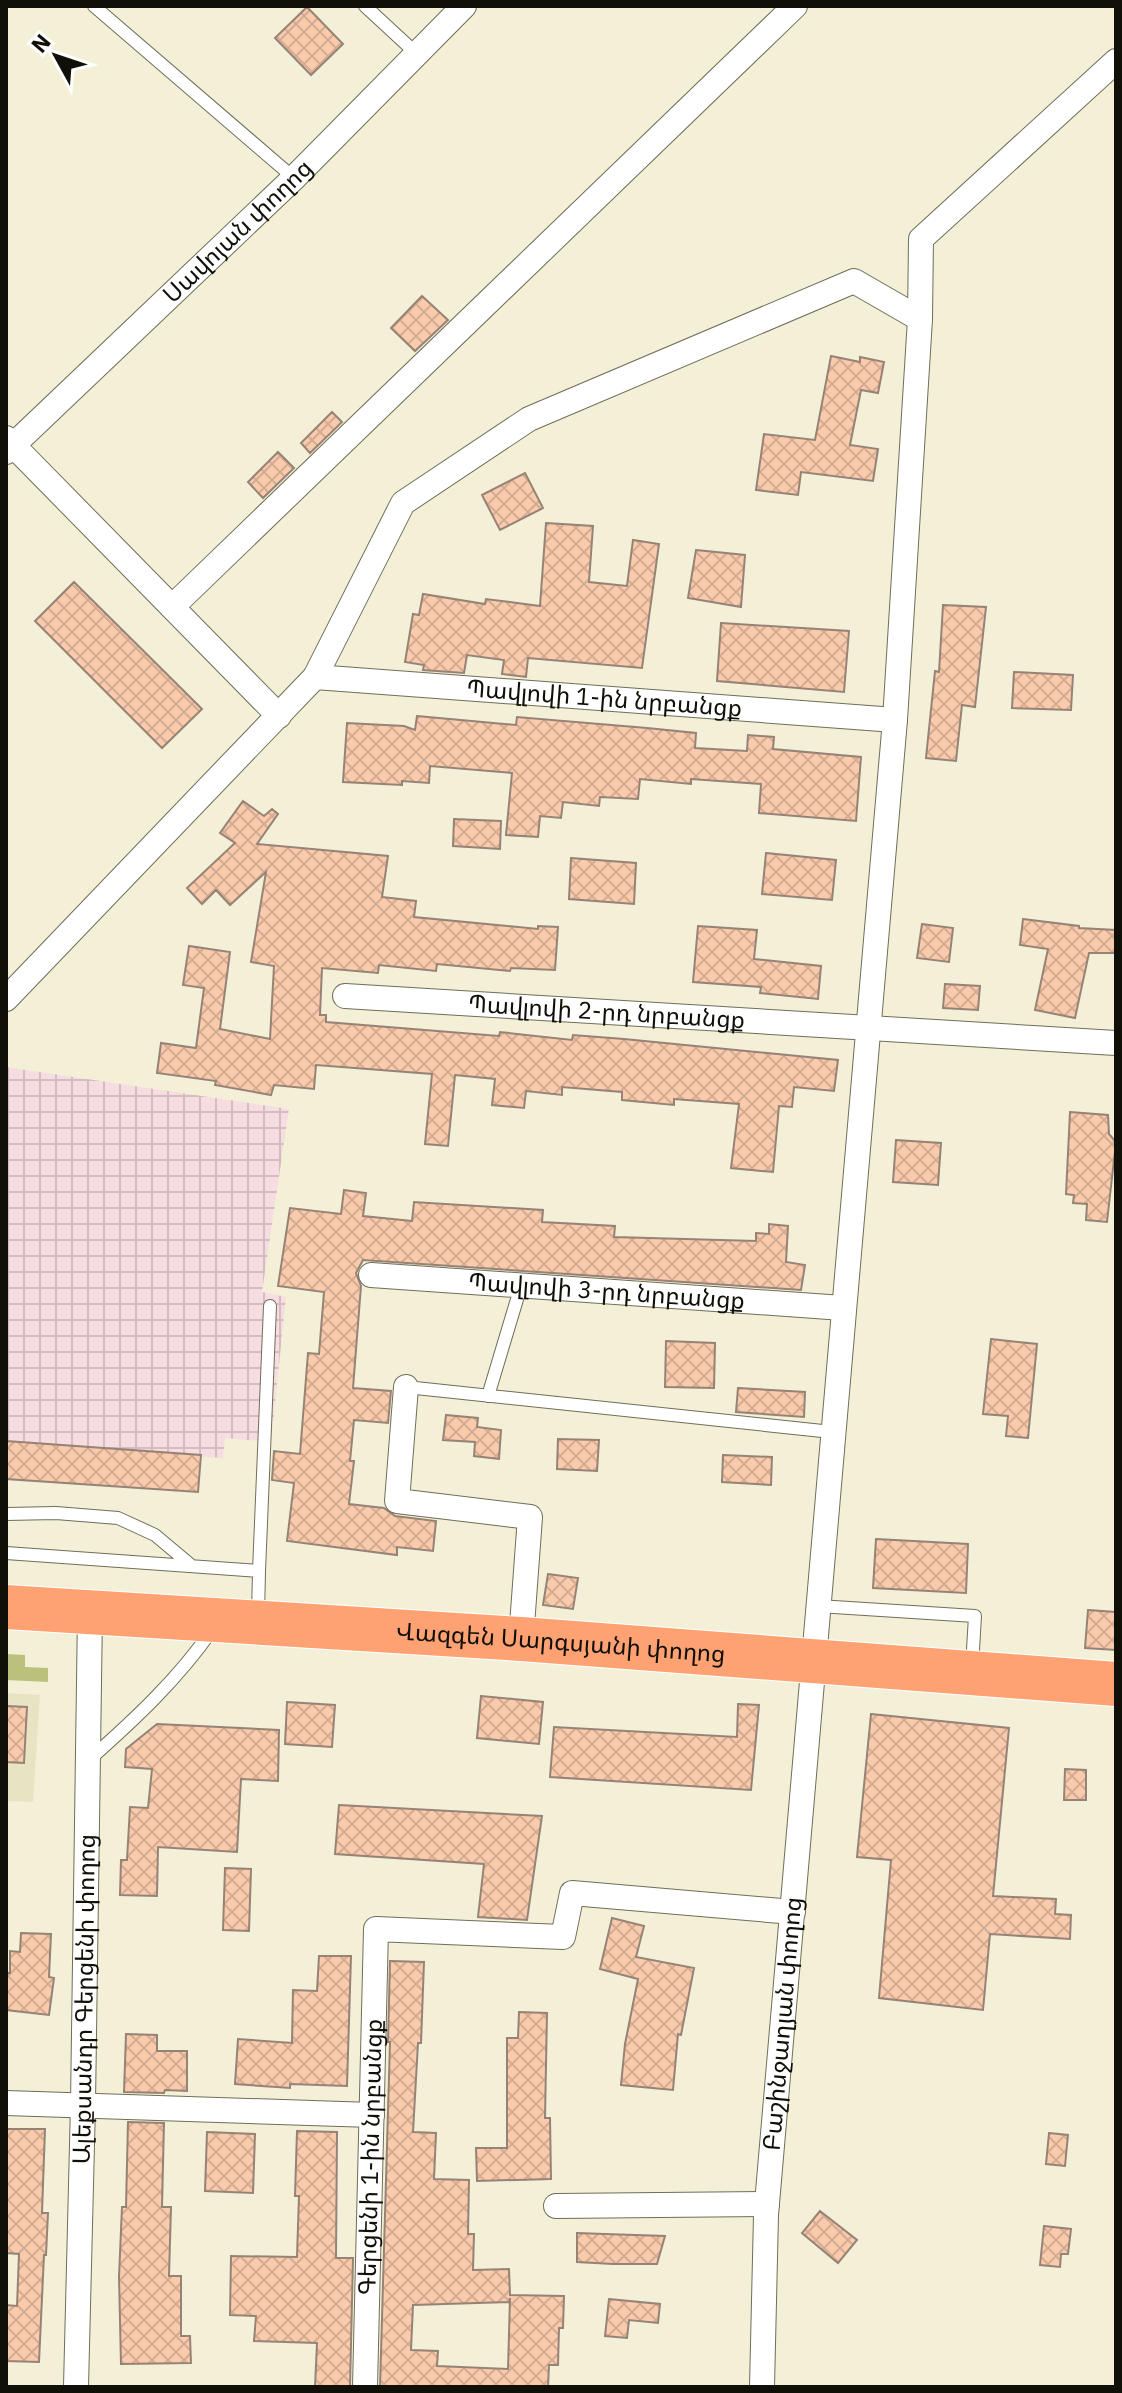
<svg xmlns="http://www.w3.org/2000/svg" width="1122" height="2393" viewBox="0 0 1122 2393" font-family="'IBM Plex Sans','Noto Sans Armenian',sans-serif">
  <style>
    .industrial { fill: url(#industrial-grid) }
    .built { fill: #e8e3c3 }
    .green { fill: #bbc17c }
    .building { fill: url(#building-cross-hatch); stroke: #978375; stroke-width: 2; fill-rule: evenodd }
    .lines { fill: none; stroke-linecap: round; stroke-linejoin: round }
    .lane-casing { stroke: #706d58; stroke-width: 14 }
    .street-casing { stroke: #706d58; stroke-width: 26 }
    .highway-casing { stroke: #fff; stroke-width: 46 }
    .lane { stroke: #fff; stroke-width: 12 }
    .street { stroke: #fff; stroke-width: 24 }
    .highway { stroke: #fea274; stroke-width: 44 }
    .labels { text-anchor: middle; stroke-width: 6; stroke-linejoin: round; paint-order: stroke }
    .street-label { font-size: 24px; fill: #111008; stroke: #fff }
  </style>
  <defs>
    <pattern id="industrial-grid" width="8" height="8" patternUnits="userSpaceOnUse" patternTransform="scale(2)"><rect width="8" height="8" fill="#f7dde1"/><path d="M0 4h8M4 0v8" fill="none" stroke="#d3bdc0"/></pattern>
    <pattern id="building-cross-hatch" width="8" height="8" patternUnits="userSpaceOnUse" patternTransform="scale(2)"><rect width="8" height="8" fill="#f9caab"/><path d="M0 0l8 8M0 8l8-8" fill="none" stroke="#d4ac92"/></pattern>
  </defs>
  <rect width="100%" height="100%" fill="#f3f0d7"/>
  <path class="industrial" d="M6,1067L289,1109L262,1292L286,1297L271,1442L225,1438L223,1458L6,1445Z"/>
  <path class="built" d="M6,1693L40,1695L33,1802L6,1801Z"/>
  <path class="green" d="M6,1654L25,1655V1667L48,1668V1682L6,1680Z"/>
  <path class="building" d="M307,7L343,44L311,75L275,38Z
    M422,296L448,320L415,351L391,328Z
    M831,356L860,362V357L884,362L878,393L861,390L850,445L878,449L873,481L801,472L798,495L756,490L764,434L815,440Z
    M332,412L342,422L310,453L301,443Z
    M278,452L294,468L263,498L248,482Z
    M525,473L543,508L500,530L482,495Z
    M546,523L593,526L589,582L627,586L633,540L659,544L642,668L528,658L526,677L502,674L504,660L467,655L464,673L423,670L424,665L405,662L413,614L419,615L423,594L485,604L486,599L540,606Z
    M696,550L745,555L741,607L688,598Z
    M74,582L202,709L162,748L35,621Z
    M943,605L986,607L975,707L962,705L956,761L926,758L935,671L939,672Z
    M721,623L849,631L844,692L717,681Z
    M1014,672L1073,675L1071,710L1012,708Z
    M417,716L516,725L517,717L647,728L696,733L695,748L747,751L748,735L774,737L773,749L861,757L856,821L759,813L761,784L691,779V784L640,779L638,799L600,797L599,806L563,802L561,818L540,816L538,837L506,835L512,773L430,766L429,783L402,781V785L343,782L347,723L404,726L415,730Z
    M243,801L264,816L272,809L278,814L257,844L388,856L382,897L416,901L414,917L538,929V926L558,927L555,970L511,968L510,971L437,964L436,971L379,965L378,973L322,968L320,1015H326V1022L499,1036L500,1032L572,1040L573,1035L624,1039L838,1060L834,1091L794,1087L792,1107L779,1106L773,1172L731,1168L739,1104L674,1099V1105L622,1100V1092L562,1087V1095L526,1091L524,1108L492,1105L495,1079L455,1075L448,1146L425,1144L432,1074L316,1065L314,1089L274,1085L271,1095L215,1085L216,1081L157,1073L161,1043L196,1048L204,988L183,985L189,946L230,952L220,1029L270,1039L274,966L251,962L266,872L230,905L216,890L202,904L187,888L235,843L220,833Z
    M454,819L501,821L500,849L453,846Z
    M766,853L836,860L832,900L762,894Z
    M571,858L636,863L634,904L569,899Z
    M1023,919L1079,926V928L1116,930V953H1089L1075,1018L1035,1010L1048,949L1020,945Z
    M922,924L953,928L949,962L917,958Z
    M698,926L757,930L754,959L821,966L818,999L760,993L761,987L693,982Z
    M945,984L980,986L978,1010L943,1008Z
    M1070,1112L1108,1115L1109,1134L1116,1142L1107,1222L1086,1220L1087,1204L1073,1203L1074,1195L1066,1194Z
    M896,1140L941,1143L938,1185L893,1182Z
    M344,1190L366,1193L363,1216L412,1221L414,1202L543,1210L542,1222L615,1226L614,1237L756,1241V1233L769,1234V1224L788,1226L786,1262L805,1265L801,1290L363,1260L356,1273L361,1286L353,1388L391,1391L388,1423L354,1420L350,1461H354L349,1504L384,1508L395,1516L436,1521L433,1551L397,1547V1555L287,1541L294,1483L272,1480L274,1451L300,1454L308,1353L319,1354L324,1292L278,1286L290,1208L341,1214Z
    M991,1339L1037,1344L1028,1438L1006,1436L1008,1416L983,1414Z
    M666,1341L715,1343L714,1388L665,1387Z
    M738,1388L805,1392L804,1417L736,1412Z
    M446,1415L478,1418L477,1427L501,1430L499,1459L474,1456L475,1442L443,1440Z
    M558,1439L599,1440L597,1471L557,1469Z
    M6,1441L201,1455L198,1492L6,1479Z
    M723,1455L772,1457L771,1485L722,1482Z
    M876,1539L968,1544L966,1593L873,1588Z
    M548,1574L578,1578L573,1609L543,1605Z
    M1088,1610L1116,1612V1650L1085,1648Z
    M481,1696L543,1702L539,1744L477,1738Z
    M287,1702L335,1705L332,1747L285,1744Z
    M738,1704L759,1705L751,1790L550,1777L554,1727L737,1737Z
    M6,1706L27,1707L24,1763L6,1762Z
    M871,1714L1009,1728L993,1896L1056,1899L1055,1914L1071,1915L1070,1939L990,1934L983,2010L879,1998L891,1860L857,1857Z
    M157,1724L279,1730L278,1781L241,1779L237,1852L158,1847L157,1896L120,1895L121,1860H127L130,1807L148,1808L152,1769L125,1767L126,1749Z
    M1065,1769L1086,1770V1800H1064Z
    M339,1805L542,1816L527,1920L478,1917L484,1864L335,1854Z
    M225,1868L251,1869L249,1931L223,1930Z
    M612,1918L644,1926L636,1957L694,1968L681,2035L678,2034L673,2090L621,2085L625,2044L638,1979L600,1969Z
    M21,1933L51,1934L49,1977L54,1978L49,2015L6,2010V1973H10V1951L20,1952Z
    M319,1956H351L347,2086L290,2084V2088L235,2084L238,2039L292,2043L293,1990L317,1991Z
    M390,1961L424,1962L421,2043H418L413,2132L436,2133L434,2179L469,2180L468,2234H474L473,2270L509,2269L510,2295L564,2296L563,2328H559L558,2365H549L548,2387H380L390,2042H388ZM510,2298L508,2369L437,2366L438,2351L411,2350L413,2305L509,2302Z
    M519,2012L547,2013L545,2118H550L551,2179L477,2181L476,2148H507V2038H518Z
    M126,2034L157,2035V2051H187V2091L165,2090L164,2093L124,2092Z
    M128,2122L164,2123L162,2207H171L169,2276H181V2336H190L191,2363L121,2364L119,2277L122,2207H126Z
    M6,2129H45L42,2213H48L46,2255H44L39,2362L6,2361V2305L17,2306L19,2254L6,2253Z
    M297,2131L337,2132L336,2258H353L350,2387H315L317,2343L254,2341L256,2316L230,2315L231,2256L297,2257L299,2196H295Z
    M207,2132L255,2134L253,2193L205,2191Z
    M1049,2133L1068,2135L1065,2166L1046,2164Z
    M820,2211L857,2240L838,2263L802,2233Z
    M1044,2226L1071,2229L1068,2254H1061L1060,2267L1040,2265Z
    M577,2233L605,2234L665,2236L657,2264H613L577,2262Z
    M609,2299L660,2304L658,2323L629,2320L627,2338L605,2336Z"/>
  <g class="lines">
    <defs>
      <path id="lane" d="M94,6L294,178
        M365,6L418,55
        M406,1387L832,1432
        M488,1396L521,1286
        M6,1514L56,1513L118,1518L155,1535L192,1566
        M6,1553L259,1571L258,1615
        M259,1571L270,1306
        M818,1606L975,1616L972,1666
        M90,1759C135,1719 177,1680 212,1630"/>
      <g id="street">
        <path d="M6,438L279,716"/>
        <path id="s1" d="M6,452L294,178L464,6"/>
        <path d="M172,607L795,6"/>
        <path id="s2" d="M315,677L895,720"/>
        <path id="s3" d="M345,996L1116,1043"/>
        <path d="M6,999L315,677L403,503L529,419L854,281L920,319"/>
        <path id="s4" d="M371,1275L843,1308"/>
        <path d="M406,1387L397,1501L530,1517L521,1639"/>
        <path d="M6,2103L372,2115"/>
        <path d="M556,2206L767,2204"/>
        <path id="s5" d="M76,2387L83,2104L90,1612"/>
        <path id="s6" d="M365,2387L376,1929L563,1937L572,1893L793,1912"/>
        <path id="s7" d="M762,2387L766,2215L895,720L920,319L921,239L1116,61"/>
      </g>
      <g id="highway">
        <path id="s8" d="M6,1607L521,1639L1116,1684"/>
      </g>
    </defs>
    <use href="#lane" class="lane-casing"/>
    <use href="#street" class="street-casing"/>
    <use href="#highway" class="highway-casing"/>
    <use href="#lane" class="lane"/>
    <use href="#street" class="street"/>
    <use href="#highway" class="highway"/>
  </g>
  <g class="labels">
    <g class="street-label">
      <text dy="8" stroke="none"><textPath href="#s1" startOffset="320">Սավոյան փողոց</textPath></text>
      <text dy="8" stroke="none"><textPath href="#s2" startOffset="290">Պավլովի 1-ին նրբանցք</textPath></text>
      <text dy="8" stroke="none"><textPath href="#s3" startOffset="262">Պավլովի 2-րդ նրբանցք</textPath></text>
      <text dy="8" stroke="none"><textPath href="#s4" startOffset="236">Պավլովի 3-րդ նրբանցք</textPath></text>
      <text dy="8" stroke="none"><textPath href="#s8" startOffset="556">Վազգեն Սարգսյանի փողոց</textPath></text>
      <text dy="8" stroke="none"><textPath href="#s5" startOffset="388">Ալեքսանդր Գերցենի փողոց</textPath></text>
      <text dy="8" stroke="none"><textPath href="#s7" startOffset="364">Բաշինջաղյան փողոց</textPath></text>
      <text dy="8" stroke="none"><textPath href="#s6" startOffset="230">Գերցենի 1-ին նրբանցք</textPath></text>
    </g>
  </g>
  <rect width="1122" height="2393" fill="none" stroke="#111008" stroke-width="16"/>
  <g transform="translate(56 56) rotate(310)" stroke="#ffffff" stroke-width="6" paint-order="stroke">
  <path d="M0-6L14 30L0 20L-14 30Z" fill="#111008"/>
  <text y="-12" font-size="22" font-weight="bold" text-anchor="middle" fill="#111008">N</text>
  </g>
</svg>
